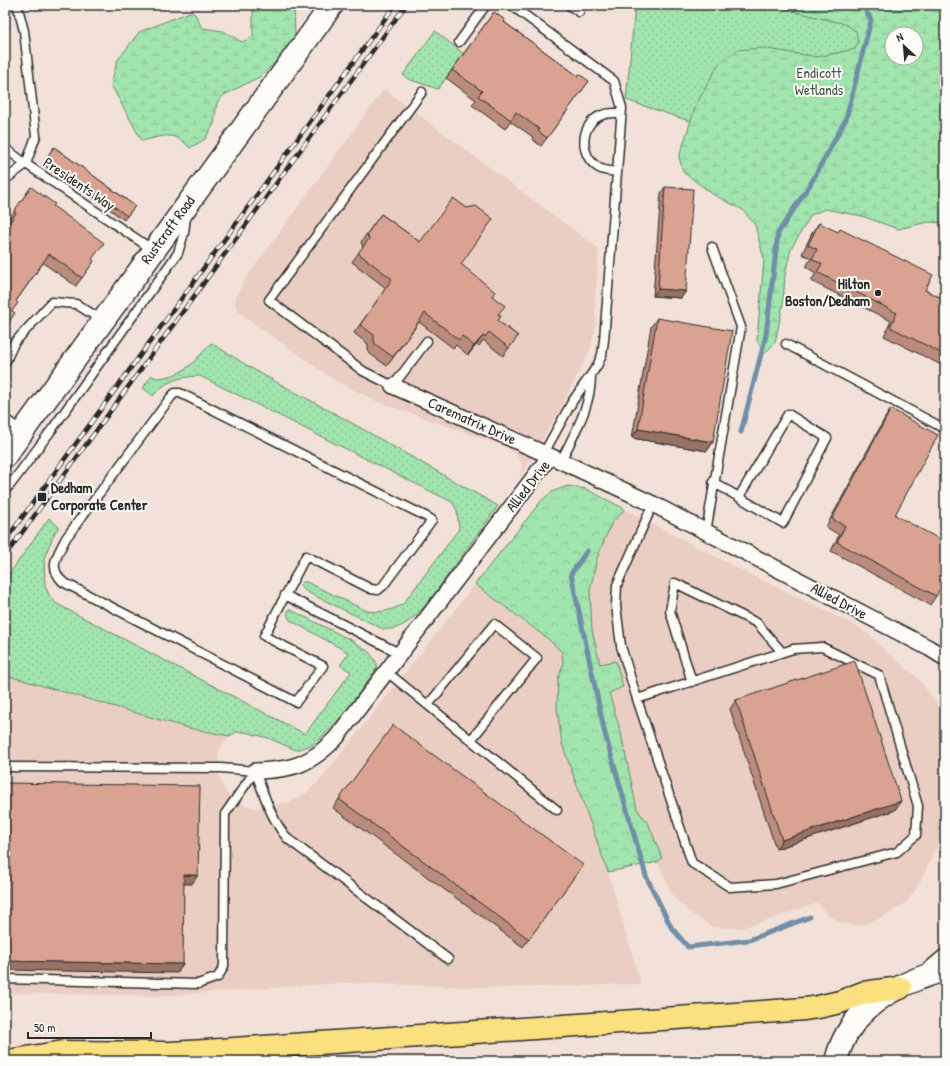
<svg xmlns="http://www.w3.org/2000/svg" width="950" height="1066" viewBox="0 0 950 1066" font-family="'Patrick Hand',sans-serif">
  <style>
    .built { fill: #ebcec3 }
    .grass { fill: url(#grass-dots); stroke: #66886c; fill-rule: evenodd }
    .forest { fill: url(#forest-crowns); stroke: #66886c }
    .wetland { fill: url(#wetland-marsh); stroke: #66886c; fill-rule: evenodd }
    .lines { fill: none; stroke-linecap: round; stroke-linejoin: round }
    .stream { stroke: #6f8ea8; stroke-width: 5 }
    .lane-casing { stroke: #2b2b2b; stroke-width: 11 }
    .street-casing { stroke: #2b2b2b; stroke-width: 18 }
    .secondary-casing { stroke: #2b2b2b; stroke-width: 25 }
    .highway-casing { stroke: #2b2b2b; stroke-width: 25 }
    .lane { stroke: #fdfcf7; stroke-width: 8 }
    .street { stroke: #fdfcf7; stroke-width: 15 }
    .secondary { stroke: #fdfcf7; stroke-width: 22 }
    .highway { stroke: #fbe080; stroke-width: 22 }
    .rail-casing { stroke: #2b2b2b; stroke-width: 4.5 }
    .rail { stroke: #fdfcf7; stroke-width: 3; stroke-dasharray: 9; stroke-linecap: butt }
    .wall { fill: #bb8c7d; stroke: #2b2b2b }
    .shaded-wall { fill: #997266; stroke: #2b2b2b }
    .building { fill: #daa391; stroke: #2b2b2b }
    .poi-dot { fill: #2b2b2b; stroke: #fdfcf7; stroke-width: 1.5 }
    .labels { text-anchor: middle; stroke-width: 4; stroke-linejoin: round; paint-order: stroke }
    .park-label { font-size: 15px; fill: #48594c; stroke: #fdfcf7 }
    .street-label { font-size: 15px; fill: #2b2b2b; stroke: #fdfcf7 }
    .poi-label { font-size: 15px; font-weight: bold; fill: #2b2b2b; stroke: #fdfcf7; text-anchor: end }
  </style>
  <defs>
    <pattern id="grass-dots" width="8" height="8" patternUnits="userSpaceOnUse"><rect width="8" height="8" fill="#a1e4ae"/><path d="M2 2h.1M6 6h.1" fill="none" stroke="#8bc496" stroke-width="1.8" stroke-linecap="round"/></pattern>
    <pattern id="forest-crowns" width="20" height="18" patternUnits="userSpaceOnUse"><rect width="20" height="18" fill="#a1e4ae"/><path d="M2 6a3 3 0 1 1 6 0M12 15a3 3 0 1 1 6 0" fill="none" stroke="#8bc496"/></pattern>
    <pattern id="wetland-marsh" width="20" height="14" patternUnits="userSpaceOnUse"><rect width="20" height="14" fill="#a1e4ae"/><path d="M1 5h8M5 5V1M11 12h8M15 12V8" fill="none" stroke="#8bc496"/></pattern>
  </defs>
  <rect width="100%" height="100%" fill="#f2e1d8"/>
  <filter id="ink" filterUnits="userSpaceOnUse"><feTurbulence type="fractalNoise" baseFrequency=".025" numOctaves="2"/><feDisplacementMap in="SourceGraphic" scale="8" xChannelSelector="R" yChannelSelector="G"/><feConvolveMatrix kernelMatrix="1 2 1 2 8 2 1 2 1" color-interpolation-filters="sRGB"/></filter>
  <g filter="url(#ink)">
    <path class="built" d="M384,89L598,248V269L595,296L596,326L590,351L558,413L520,477L522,465L520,460L514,453L506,447L378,402L336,381L242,315L235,306L236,296L246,278Z
      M567,486L586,489L735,567L855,625L870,635L888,653L918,678L937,704L945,725V821L943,833L919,885L906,903L885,916L859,926L841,923L828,915L817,903L769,920L741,928L712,927L688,911L674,898L658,862L608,872L641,984L502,988L341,983L164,996L5,993V675L188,728L230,736L220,748L218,757L219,776L226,793L243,805L257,808L290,802L305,794L320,780L542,500L552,492Z"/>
    <path class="grass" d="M633,5H945V182L837,170L626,100L635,7ZM892,34H916V58H892Z
      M435,31L464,54L438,89L408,79L403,75Z
      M211,343L256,371L343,418L498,506L426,605C413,618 402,631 383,629L307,592L302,588L300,585L303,582H307L367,611C381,613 390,611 403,604L459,529L457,510L452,502L200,376C180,377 166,380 153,396L143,388L152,375L155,378C184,377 193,363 211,343Z
      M49,518L59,527L55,532L44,558L45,586L50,597L57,604L305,734L351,672L340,665L349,653L290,620C287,616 287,614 289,609L351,640L369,652L377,663V668L343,715L322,737L312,745L296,750L268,738L245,732H236L230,736L188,728L5,675V580Z"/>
    <path class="forest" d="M567,486L586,489L625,509L611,524L597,558L590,590L592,630L600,664L616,661L623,687L609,693L621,733L637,809L649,825L662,858L658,862L608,872L562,744L557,708L558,679L563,665L562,652L548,639L475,584L542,500L552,492Z"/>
    <path class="wetland" d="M251,5H294L295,36L284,54L261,76L224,95L217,103L214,124L205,139L190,148C173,130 163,136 142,141L111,85L117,61L139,32L190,12L195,14L202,28L223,31L242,42L253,36V9Z
      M783,5H945V223L928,222L898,229L862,216L825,209L811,215L791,249L785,274L783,304L775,343L764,354L757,340L764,259L755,225L743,210L714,195L683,172L679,157L696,105L718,65L737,50L762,48L817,57L855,49L858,43L856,31L845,24L792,11ZM892,34H916V58H892Z"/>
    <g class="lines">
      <path class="stream" d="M741,432L766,335L778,233L811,183L846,119L871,20L863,5
        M587,551L571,574L605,734L646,876L671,927L688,947L749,940L810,917"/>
      <defs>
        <path id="lane" d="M16,5L18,8L24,31L36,136L26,164L153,250
          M511,5L614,81L622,108L604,340L602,355L597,366L572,402L544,453
          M569,5L579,12
          M459,42L486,5
          M422,92L269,300L363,371L393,386L427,341
          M5,148L26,164L5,180
          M617,172C611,171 604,171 599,168C578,156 580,123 602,115C609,112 615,113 621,113
          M786,344L945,429
          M5,363L14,343L52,302L76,304L102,320
          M175,393H180L429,518L432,520L383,586L378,590L371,589L306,556L264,636L323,666L296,702L63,582C47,566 58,555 66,538L171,397Z
          M5,419L22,431
          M561,461C574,434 591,407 591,376
          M713,482L783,523L827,438L788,414L739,497
          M5,490L11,484L53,428L178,253L184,233L186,216
          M706,532L741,327L712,247
          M285,595L401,654
          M387,672L557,810
          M692,682L670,611L675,583L757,623L782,652
          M637,699L692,863L730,887L776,884L897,852L916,835L918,806L879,675L822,647L793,649L637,699L621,646L616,606L617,585L653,504
          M428,705L494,624L537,658L471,740
          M5,767L221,768L255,771
          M255,771C264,794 271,820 288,839L448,959
          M5,979L198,984L218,977L224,966L225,814L255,771"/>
        <path id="street" d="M393,386L550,456L653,504L929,648L945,658
          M255,771C292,770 310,765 336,738L550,456
          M926,973L945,957"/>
        <path id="secondary" d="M5,456L332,5
          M836,1061C839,1049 844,1037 851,1027C871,997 911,979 945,970"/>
        <path id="highway" d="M8,1061L63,1052L170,1053L206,1051L805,1009L818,1007L840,1002L863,993L900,988"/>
      </defs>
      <use href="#lane" class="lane-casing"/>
      <use href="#street" class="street-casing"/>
      <use href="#secondary" class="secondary-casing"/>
      <use href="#highway" class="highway-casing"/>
      <use href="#lane" class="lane"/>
      <use href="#street" class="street"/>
      <use href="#secondary" class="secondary"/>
      <use href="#highway" class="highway"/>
      <defs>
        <path id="rail" d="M5,541L395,5
          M5,556L406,5"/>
      </defs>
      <use href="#rail" class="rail-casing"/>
      <use href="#rail" class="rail"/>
    </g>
    <path class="wall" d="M494,12L504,22L578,76L589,81L541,146L532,139L533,137L510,121L505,129L472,105L476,100L446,78Z
      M54,147L135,206L124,220L78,186L76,188L42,164Z
      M31,187L53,206L92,259L94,261L76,286L43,263L16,301L5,328L10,222L8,220Z
      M665,187L686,291L681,298L653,296L661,193Z
      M381,214L420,242L461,264L492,296L499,315L498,321L518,336L503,356L483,340L479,346L477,344L468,355L456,345L453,348L419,322L387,366L369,353L368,349V344L354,333L386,288L352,262L363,247L361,242Z
      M819,223L925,290L945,300V367L884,336L891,321L811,281L816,273L806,267L811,258L802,254L813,231Z
      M657,318L713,442L707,451L632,438L651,327Z
      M891,409L895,515L936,596L930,605L831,551L839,535L826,527L885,418Z
      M736,700L895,810L776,849L730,709Z
      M339,799L577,873L523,947L333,808Z"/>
    <path class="shaded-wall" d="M658,289L686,291L681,298L653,296Z
      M483,336L477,344L468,355L474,346Z
      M638,429L713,442L707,451L632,438Z
      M901,801L895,810L776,849L782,840Z
      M184,875H198L192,884H178Z
      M5,961L183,964L177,973L5,970Z"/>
    <path class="building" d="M494,12L505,20L504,22L578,76L579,74L589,81L547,138L538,131L539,129L516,112L511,120L478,96L482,91L452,70Z
      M54,147L135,206L127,216L81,182L79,184L45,160Z
      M31,187L55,204L53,206L104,243L92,259L94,261L82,278L49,254L16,301L18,303L12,311L15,313L5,328V229L16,213L14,211Z
      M665,187L693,189L686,291L658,289Z
      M453,198L467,208L476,206L493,219L461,264L495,292L492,296L505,306L498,314L501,316L498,321L518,336L509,348L489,332L485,337L483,336L474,346L462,336L459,340L425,313L393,357L375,344L374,340V335L360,325L392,279L358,253L369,239L367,234L381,214L420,242Z
      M819,223L838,232L840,229L933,275L925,290L945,300V355L890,327L897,313L817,272L822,264L812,259L817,249L808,245Z
      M657,318L732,331L713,442L638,429Z
      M891,409L938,435L895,515L945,542V580L936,596L837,542L845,526L832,519Z
      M855,661L901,801L782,840L736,700Z
      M393,725L583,865L529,939L339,799Z
      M5,783L200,786L198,875H184L183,964L5,961Z"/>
  </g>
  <g class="poi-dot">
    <circle cx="878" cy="293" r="4"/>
    <rect x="37" y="492" width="10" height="10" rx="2"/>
  </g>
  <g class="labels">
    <g class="park-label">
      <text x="819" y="78">Endicott<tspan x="819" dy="17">Wetlands</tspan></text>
    </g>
    <g class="street-label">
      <text transform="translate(79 184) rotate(34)" y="5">Presidents Way</text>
      <text transform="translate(168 230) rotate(-54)" y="5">Rustcraft Road</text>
      <text transform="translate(472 421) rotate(24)" y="5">Carematrix Drive</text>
      <text transform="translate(528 486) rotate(-52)" y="5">Allied Drive</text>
      <text transform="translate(839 601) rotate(28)" y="5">Allied Drive</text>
    </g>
    <g class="poi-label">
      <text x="870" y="289">Hilton<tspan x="870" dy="17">Boston/Dedham</tspan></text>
      <text x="51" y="493" text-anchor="start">Dedham<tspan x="51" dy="17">Corporate Center</tspan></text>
    </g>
  </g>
  <rect width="950" height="1066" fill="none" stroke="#fdfcf7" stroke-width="20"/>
  <rect x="10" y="10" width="930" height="1046" fill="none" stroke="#2b2b2b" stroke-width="1.5" filter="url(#ink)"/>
  <g transform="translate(904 46) rotate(334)"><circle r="19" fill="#fdfcf7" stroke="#a9a8a5"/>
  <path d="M0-3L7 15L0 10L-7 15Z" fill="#2b2b2b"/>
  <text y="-6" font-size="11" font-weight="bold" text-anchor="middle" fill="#2b2b2b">N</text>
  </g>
  <path d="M28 1032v6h123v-6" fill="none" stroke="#2b2b2b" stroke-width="2"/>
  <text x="34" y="1032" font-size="12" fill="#2b2b2b" stroke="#fdfcf7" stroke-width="3" paint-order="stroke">50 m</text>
</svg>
